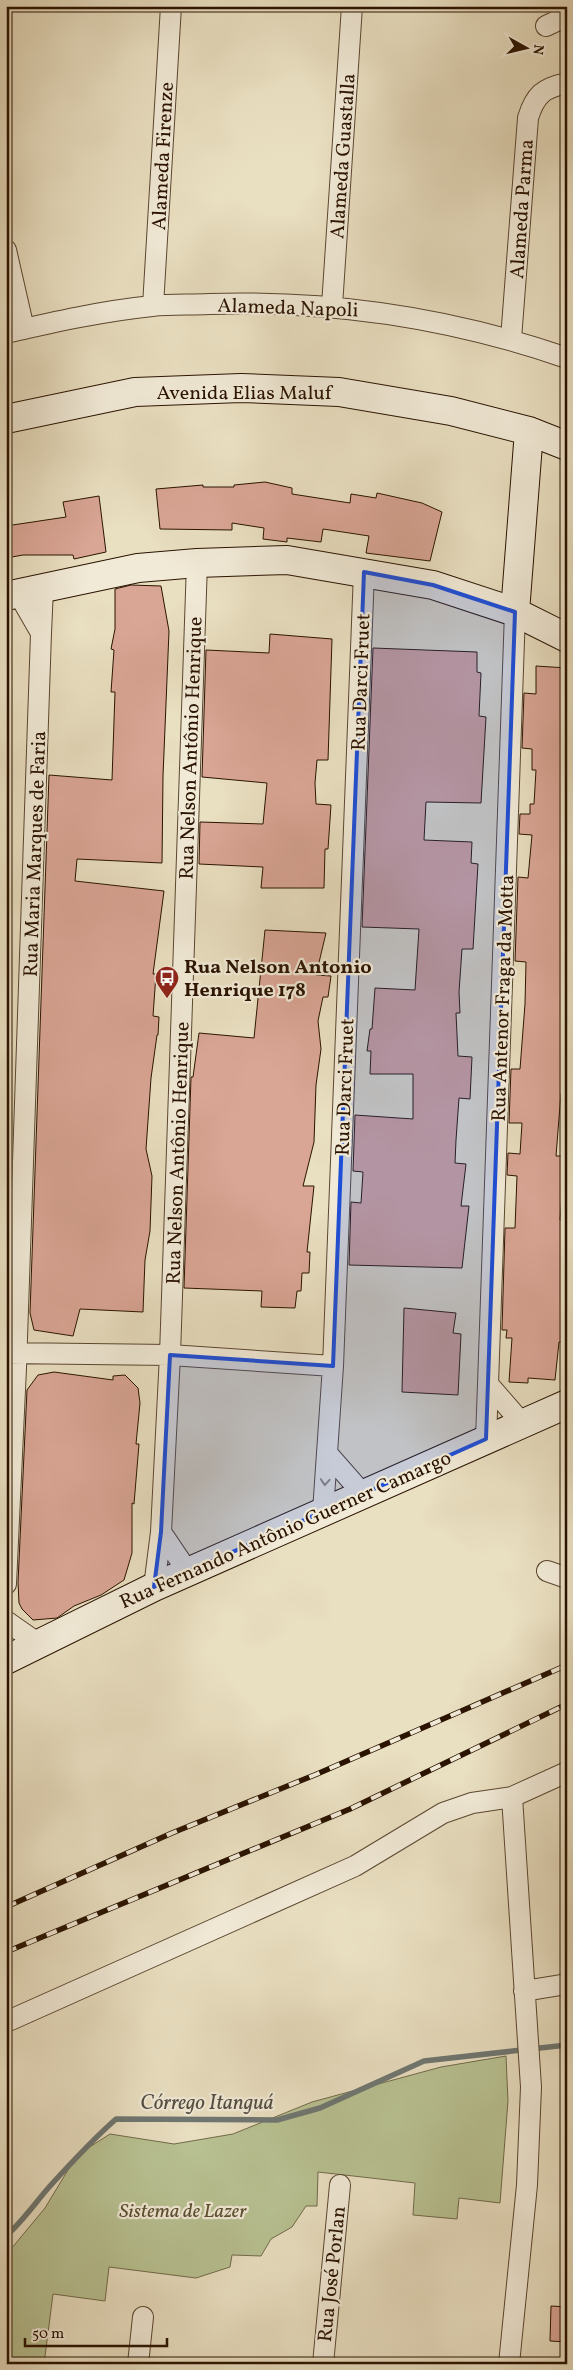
<svg xmlns="http://www.w3.org/2000/svg" width="573" height="2370" viewBox="0 0 573 2370" font-family="Vollkorn,serif">
  <style>
    .park { fill: #b8c192; stroke: #716a49 }
    .lines { fill: none; stroke-linecap: round; stroke-linejoin: round }
    .stream { stroke: #6f7772; stroke-width: 5.5 }
    .building { fill: #d9a595; stroke: #2a1300 }
    .street-casing { stroke: #5a4630; stroke-width: 22 }
    .secondary-casing { stroke: #2a1300; stroke-width: 30 }
    .street { stroke: #f1ead7; stroke-width: 20 }
    .secondary { stroke: #f1ead7; stroke-width: 28 }
    .rail-casing { stroke: #2a1300; stroke-width: 5.5 }
    .rail { stroke: #f1ead7; stroke-width: 4; stroke-dasharray: 11; stroke-linecap: butt }
    .oneway { stroke: #978976 }
    .marked { fill: #1d4ed8; fill-opacity: 0.2; stroke: #1d4ed8; stroke-width: 4; stroke-linejoin: round }
    .labels { text-anchor: middle; stroke-width: 4.5; stroke-linejoin: round; paint-order: stroke }
    .street-label { font-size: 20px; fill: #2a1300; stroke: #f1ead7 }
    .poi-label { font-size: 20px; font-weight: bold; fill: #2a1300; stroke: #f1ead7; text-anchor: start }
    .park-label { font-size: 20px; font-style: italic; fill: #5c5033; stroke: #f1ead7 }
    .water-label { font-size: 21px; font-style: italic; fill: #524d42; stroke: #f1ead7 }
  </style>
  <rect width="100%" height="100%" fill="#e9dfc1"/>
  <filter id="stains"><feTurbulence type="fractalNoise" baseFrequency=".004" numOctaves="4"/><feColorMatrix values="0 0 0 0 .2 0 0 0 0 .09 0 0 0 0 .02 0 0 0 .5 -.17"/></filter>
  <radialGradient id="worn" r=".72"><stop offset=".6" stop-color="#630" stop-opacity="0"/><stop offset="1" stop-color="#630" stop-opacity=".3"/></radialGradient>
  <path class="park" d="M506,2056L508,2101L500,2203L459,2198L457,2219L413,2215L415,2183L318,2172L317,2206H306L292,2227L271,2239L261,2256L232,2255L230,2267L196,2278L109,2267L105,2301L53,2294L44,2364H6V2255L45,2208L77,2155L110,2134L174,2144L233,2134L312,2102L441,2067Z"/>
  <g class="lines">
    <path class="stream" d="M6,2236C23,2221 35,2203 50,2186C71,2163 92,2140 116,2119L277,2120L320,2108L424,2061L567,2045"/>
  </g>
  <path class="building" d="M265,482L292,488V494L350,503L351,494L376,498L377,493L422,503L442,512L430,561L366,553L369,536L323,529L321,542L287,538V542L263,539L264,528L232,523V530L160,529L156,489L203,485V487H234V485Z
    M99,496L106,552L74,559L73,555H23L6,558V526L66,517L63,502Z
    M131,585L161,586L169,631L163,776L162,863L77,859L75,881L164,891L153,974H156L153,1016L159,1017L158,1035H157L151,1078L146,1149L152,1176L150,1231L145,1260L143,1312L80,1309L73,1336L34,1330L30,1313L49,775L112,780L115,692H111L114,650L111,649L115,629V589Z
    M270,634L332,639L328,760H317L315,783L316,804L331,805L328,849H325L324,888H261L263,867L199,864L200,822L263,824L267,783L202,777L206,650L269,653Z
    M373,648L477,652V672L481,673L479,716L486,717L481,803L426,802L424,840L472,842L471,863L478,864L473,949H462L459,992L460,1013H456L458,1056L472,1057L470,1099L459,1098L456,1140L455,1163L466,1164L461,1206H469L462,1268L349,1265L351,1202L361,1203L363,1172L353,1171L355,1115L413,1119V1074H370L371,1051H367L370,1029H372L375,988L415,990L419,929L362,927Z
    M536,666L567,668V1093H561L556,1156H565L560,1220H567V1342H559L555,1380L528,1378V1383L509,1382L512,1338H506L507,1330H502L505,1228H515L517,1176L507,1175L508,1153L520,1154L522,1123H509L511,1069H520L525,1004L526,962L515,961L518,877L528,878L532,835L519,834L520,814H530V804H534L536,770H532V749L522,748L524,693L536,694Z
    M265,930L326,933L316,975L331,976L328,997H323L318,1021L321,1049L316,1085L314,1142L303,1186H314L307,1252H310L309,1273H302L301,1291H297L295,1308L261,1307L262,1291L184,1288L191,1077H193L199,1033L254,1038Z
    M404,1308L456,1313L453,1333L461,1334L458,1395L402,1392Z
    M54,1372L113,1380V1376L125,1375L138,1388L140,1403L136,1444H139L134,1504L132,1503V1553L124,1580L101,1595L74,1606L57,1618L33,1620L22,1609L19,1603L18,1582L27,1390L38,1375Z
    M551,2306L567,2307V2342L550,2341Z"/>
  <g class="lines">
    <defs>
      <path id="street" d="M546,26L567,16
        M6,250L24,329
        M153,306L171,6
        M332,306L352,6
        M6,333C54,322 103,311 152,306C171,304 190,305 209,304C332,300 451,318 567,358
        M511,339L528,118C535,95 543,88 567,83
        M18,593L41,633L43,588
        M6,1353L170,1355L333,1366
        M488,1384L515,612
        M486,1439L488,1384L522,1423
        M327,1453L333,1366L364,572
        M323,1512L327,1453L363,1494
        M161,1532L170,1355L197,563
        M547,1571L567,1578
        M6,1584L16,1368L41,633
        M154,1587L161,1532L188,1572
        M6,1621L39,1644
        M524,1991L567,1984
        M6,2022L355,1866L443,1813L472,1803L512,1797L567,1772
        M138,2364L143,2317
        M323,2364L340,2185
        M509,2364L527,2185L531,2087L512,1797"/>
      <path id="secondary" d="M6,419L135,392L241,388L339,392L451,411L529,431L567,446
        M6,596L138,568L197,563L287,560L433,585L515,612L567,638
        M515,612L529,431
        M6,1660L154,1587L567,1404"/>
    </defs>
    <use href="#street" class="street-casing"/>
    <use href="#secondary" class="secondary-casing"/>
    <use href="#street" class="street"/>
    <use href="#secondary" class="secondary"/>
    <defs>
      <path id="rail" d="M6,1907L172,1833L317,1774L567,1665
        M6,1952L350,1809L567,1704"/>
    </defs>
    <use href="#rail" class="rail-casing"/>
    <use href="#rail" class="rail"/>
  </g>
  <defs><path id="oneway-chevron" d="M-2-3.5L2.5 0L-2 3.5" fill="none" stroke-width="1.6" stroke-linecap="round" stroke-linejoin="round" transform="scale(1.25)"/></defs>
  <use class="oneway" href="#oneway-chevron" transform="translate(325 1482) rotate(94)"/>
  <path class="marked" d="M364,572L433,585L515,612L486,1439L154,1587L161,1532L170,1355L333,1366Z"/>
  <defs>
    <symbol id="bus-pin" viewBox="-11 -11 22 30"><path d="M0 17L-7.5 6A9.5 9.5 0 1 1 7.5 6Z" fill="#8f2418" stroke="#f1ead7"/><path d="M-5-6H5V4H4V6H2V4H-2V6H-4V4H-5ZM-3.5-4V0h7V-4ZM-3.5 1.2v1.5H-2V1.2ZM2 1.2v1.5H3.5V1.2Z" fill="#fff"/></symbol>
  </defs>
  <g fill-rule="evenodd">
    <use href="#bus-pin" x="153" y="964" width="28" height="38"/>
  </g>
  <g class="labels">
    <g class="street-label">
      <text transform="translate(162 156) rotate(-87)" y="7">Alameda Firenze</text>
      <text transform="translate(342 156) rotate(-86)" y="7">Alameda Guastalla</text>
      <text transform="translate(521 209) rotate(-86)" y="7">Alameda Parma</text>
      <text transform="translate(288 307) rotate(2)" y="7">Alameda Napoli</text>
      <text x="244" y="399">Avenida Elias Maluf</text>
      <text transform="translate(360 682) rotate(-88)" y="7">Rua Darci Fruet</text>
      <text transform="translate(190 748) rotate(-88)" y="7">Rua Nelson Antônio Henrique</text>
      <text transform="translate(34 854) rotate(-88)" y="7">Rua Maria Marques de Faria</text>
      <text transform="translate(502 998) rotate(-88)" y="7">Rua Antenor Fraga da Motta</text>
      <text transform="translate(344 1087) rotate(-88)" y="7">Rua Darci Fruet</text>
      <text transform="translate(177 1153) rotate(-88)" y="7">Rua Nelson Antônio Henrique</text>
      <text transform="translate(285 1529) rotate(-24)" y="7">Rua Fernando Antônio Guerner Camargo</text>
      <text transform="translate(331 2274) rotate(-84)" y="7">Rua José Porlan</text>
    </g>
    <g class="poi-label">
      <text x="184" y="973">Rua Nelson Antonio<tspan x="184" dy="23">Henrique 178</tspan></text>
    </g>
    <g class="park-label">
      <text x="183" y="2217">Sistema de Lazer</text>
    </g>
    <g class="water-label">
      <text x="207" y="2109">Córrego Itanguá</text>
    </g>
  </g>
  <rect width="573" height="2370" fill="none" stroke="#e9dfc1" stroke-width="25"/>
  <rect x="8" y="8" width="558" height="2355" fill="none" stroke="#2a1300" stroke-width="2.5"/>
  <rect x="12" y="12" width="548" height="2345" fill="none" stroke="#2a1300"/>
  <g transform="translate(526 48) rotate(98)" stroke="#f1ead7" stroke-width="4" paint-order="stroke">
  <path d="M0-4L9 19L0 12L-9 19Z" fill="#2a1300"/>
  <text y="-8" font-size="14" font-weight="bold" text-anchor="middle" fill="#2a1300">N</text>
  </g>
  <path d="M25 2338v8h142v-8" fill="none" stroke="#2a1300" stroke-width="2.5"/>
  <text x="32" y="2338" font-size="15" fill="#2a1300" stroke="#f1ead7" stroke-width="4" paint-order="stroke">50 m</text>
  <rect width="100%" height="100%" filter="url(#stains)"/>
  <rect width="100%" height="100%" fill="url(#worn)"/>
</svg>
